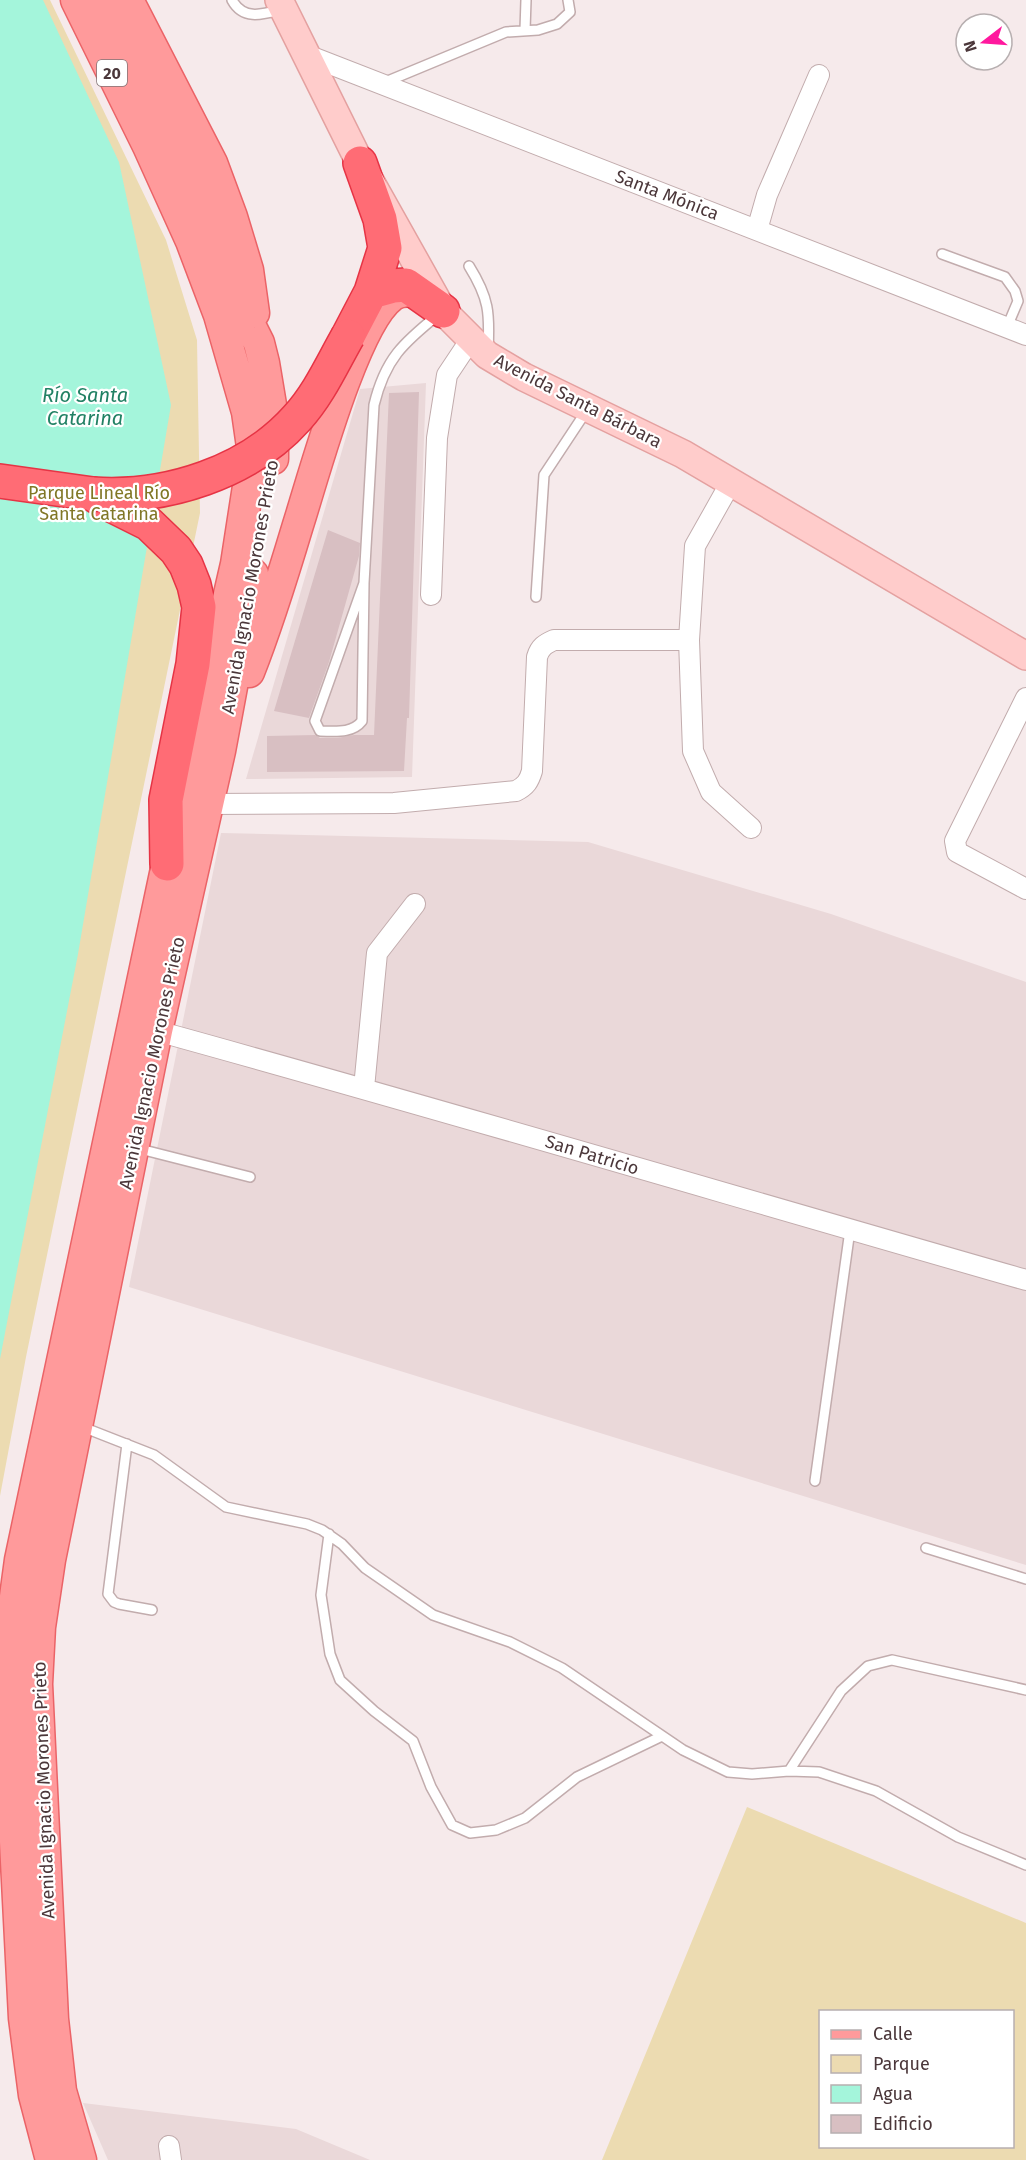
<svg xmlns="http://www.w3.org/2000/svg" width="1026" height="2160" viewBox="0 0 1026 2160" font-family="'Fira Sans',sans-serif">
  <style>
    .residential { fill: #ead8d9 }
    .green { fill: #ecdbb1; fill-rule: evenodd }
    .water { fill: #a4f5db }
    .building { fill: #d8bfc2 }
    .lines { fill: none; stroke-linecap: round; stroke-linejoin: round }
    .lane-casing { stroke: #c2acad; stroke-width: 12 }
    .street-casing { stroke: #c2acad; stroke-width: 22 }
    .secondary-casing { stroke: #e4a1a0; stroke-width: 30 }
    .primary-casing { stroke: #eb6367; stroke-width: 33 }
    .highway-casing { stroke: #e63445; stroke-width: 36 }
    .lane { stroke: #fff; stroke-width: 9 }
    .street { stroke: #fff; stroke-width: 20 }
    .secondary { stroke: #ffcccb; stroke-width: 27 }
    .primary { stroke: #ff9a9b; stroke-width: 30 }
    .highway { stroke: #ff6c75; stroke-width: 33 }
    .highway-bridge-casing { stroke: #e63445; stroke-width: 36; stroke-linecap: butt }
    .highway-bridge { stroke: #ff6c75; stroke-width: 33 }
    .labels { text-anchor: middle; stroke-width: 4.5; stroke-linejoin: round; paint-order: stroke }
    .shield { fill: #fff; stroke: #817375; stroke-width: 1.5 }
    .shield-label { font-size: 16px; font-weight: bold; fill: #4b373a }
    .street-label { font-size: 18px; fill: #4b373a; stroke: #fff }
    .park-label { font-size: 18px; fill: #817726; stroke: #fff }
    .water-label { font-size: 20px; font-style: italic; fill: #218164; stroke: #fff }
  </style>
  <rect width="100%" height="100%" fill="#f6eaeb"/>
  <path class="residential" d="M426,383L412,777L246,779L360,389Z
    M221,833L588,842L831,914L1026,982V1565L129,1287Z
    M83,2103L296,2129L370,2160H108Z"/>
  <path class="green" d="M0,0H50L166,240L197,340L200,513L26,1357L0,1496Z
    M747,1807L1026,1923V2160H602ZM820,2012H1012V2146H820Z"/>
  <path class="water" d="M0,0H43L119,162L171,405L78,954L0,1359Z"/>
  <path class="building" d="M419,392L409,718H407L404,771L267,772V736L315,735L320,738H337L354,735H374L389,393Z
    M328,530L360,543L359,556L329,662L309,718L274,711Z"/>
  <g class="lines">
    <defs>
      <path id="lane" d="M232,0C243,20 261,15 280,10
        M525,30L526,0
        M383,83L506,32L538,30L557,24L570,12L568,0
        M942,254L1005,277L1015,291L1018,301L1007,327
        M469,266C489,298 490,313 488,350
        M364,583L315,721L320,731C334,731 352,734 362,721L364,583L374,405C385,359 403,343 439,314
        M536,597L544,475L587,410
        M136,1148L250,1177
        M80,1426L154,1455L226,1507L307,1524L322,1530L342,1544L365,1568L433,1615L510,1642L562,1668L683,1750L728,1772L752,1774L789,1771L819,1772L876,1791L958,1837L1026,1865
        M127,1444L108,1594L114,1602L119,1604L152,1610
        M815,1481L850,1230
        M329,1534L321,1595L330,1654L340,1680L374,1711L413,1741L431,1787L452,1825L470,1833L496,1830L525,1818L577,1777L662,1736
        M926,1548L1026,1579
        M789,1771L841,1691L868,1666L892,1660L1026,1690"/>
      <path id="street" d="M307,55L1026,335
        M757,230L767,195L819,75
        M731,482L695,546L689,640L693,751L711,792L751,828
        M431,595L437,438L447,375L471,339
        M1026,698L955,841L957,852L1026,889
        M207,804L394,803L516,791C526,786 529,781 532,771L537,657C540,647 545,644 554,640H689
        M157,1031C447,1111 736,1197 1026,1280
        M364,1088L377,953L415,904
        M169,2146L171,2160"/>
      <path id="secondary" d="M279,0L360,163L443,311L487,355L524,377L683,454L1026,656"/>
      <path id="primary" d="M101,0L169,138L234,293L259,343L264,363L273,417V459
        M128,0L212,163L232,217L248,270L254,313
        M249,672C268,624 283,575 298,525C314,475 354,324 392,296C400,290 410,291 419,293
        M51,2160L34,2095L24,2018L7,1685L12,1619L20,1560L167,864L236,564L253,454L247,412L219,315L191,241L148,146L76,0
        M81,2160L61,2091L53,2019L37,1684L40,1627L50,1560L157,1031L220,751L253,574"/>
      <path id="highway" d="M371,292L393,286L406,285L443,311
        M348,336L371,292L385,248L380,219L360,163
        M0,481L93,494L107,503L149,524L176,550L186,565L194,585L199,607L193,664L166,800L167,864"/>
    </defs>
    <use href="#lane" class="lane-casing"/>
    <use href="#street" class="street-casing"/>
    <use href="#secondary" class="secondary-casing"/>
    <use href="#primary" class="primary-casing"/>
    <use href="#highway" class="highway-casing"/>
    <use href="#lane" class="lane"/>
    <use href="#street" class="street"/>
    <use href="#secondary" class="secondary"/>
    <use href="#primary" class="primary"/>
    <use href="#highway" class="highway"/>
    <defs>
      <path id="highway-bridge" d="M93,494C166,499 248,473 297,418C319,394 332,364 348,336"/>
    </defs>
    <use href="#highway-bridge" class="highway-bridge-casing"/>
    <use href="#highway-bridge" class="highway-bridge"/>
  </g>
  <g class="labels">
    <rect class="shield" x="97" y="60" width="30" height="26" rx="4.5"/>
    <g class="shield-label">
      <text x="112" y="79">20</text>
    </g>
    <g class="street-label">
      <text transform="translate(667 195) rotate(21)" y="6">Santa Mónica</text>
      <text transform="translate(578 401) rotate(27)" y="6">Avenida Santa Bárbara</text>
      <text transform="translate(250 587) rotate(-80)" y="6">Avenida Ignacio Morones Prieto</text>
      <text transform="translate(152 1063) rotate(-78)" y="6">Avenida Ignacio Morones Prieto</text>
      <text transform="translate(592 1155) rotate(17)" y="6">San Patricio</text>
      <text transform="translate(44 1790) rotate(-92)" y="6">Avenida Ignacio Morones Prieto</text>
    </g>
    <g class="park-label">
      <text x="99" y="499">Parque Lineal Río<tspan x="99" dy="21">Santa Catarina</tspan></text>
    </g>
    <g class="water-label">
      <text x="85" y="402">Río Santa<tspan x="85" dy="23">Catarina</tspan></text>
    </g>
  </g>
  <rect x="819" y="2010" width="195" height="138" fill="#ffffff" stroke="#b7afb0" stroke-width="1.5"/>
  <rect x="831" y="2030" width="30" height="9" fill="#ff9a9b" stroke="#b7afb0" stroke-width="1.5"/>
  <text x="873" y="2040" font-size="18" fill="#4b373a">Calle</text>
  <rect x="831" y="2055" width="30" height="18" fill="#ecdbb1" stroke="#b7afb0" stroke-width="1.5"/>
  <text x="873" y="2070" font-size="18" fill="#4b373a">Parque</text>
  <rect x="831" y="2085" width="30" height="18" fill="#a4f5db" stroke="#b7afb0" stroke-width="1.5"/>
  <text x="873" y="2100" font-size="18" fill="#4b373a">Agua</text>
  <rect x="831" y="2115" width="30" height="18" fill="#d8bfc2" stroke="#b7afb0" stroke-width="1.5"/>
  <text x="873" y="2130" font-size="18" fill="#4b373a">Edificio</text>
  <g transform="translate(984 42) rotate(253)"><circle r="28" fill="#ffffff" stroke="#b7afb0" stroke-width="1.5"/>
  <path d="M0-4.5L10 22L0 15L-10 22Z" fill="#ff189e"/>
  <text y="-9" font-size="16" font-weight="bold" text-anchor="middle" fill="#4b373a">N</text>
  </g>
</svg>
